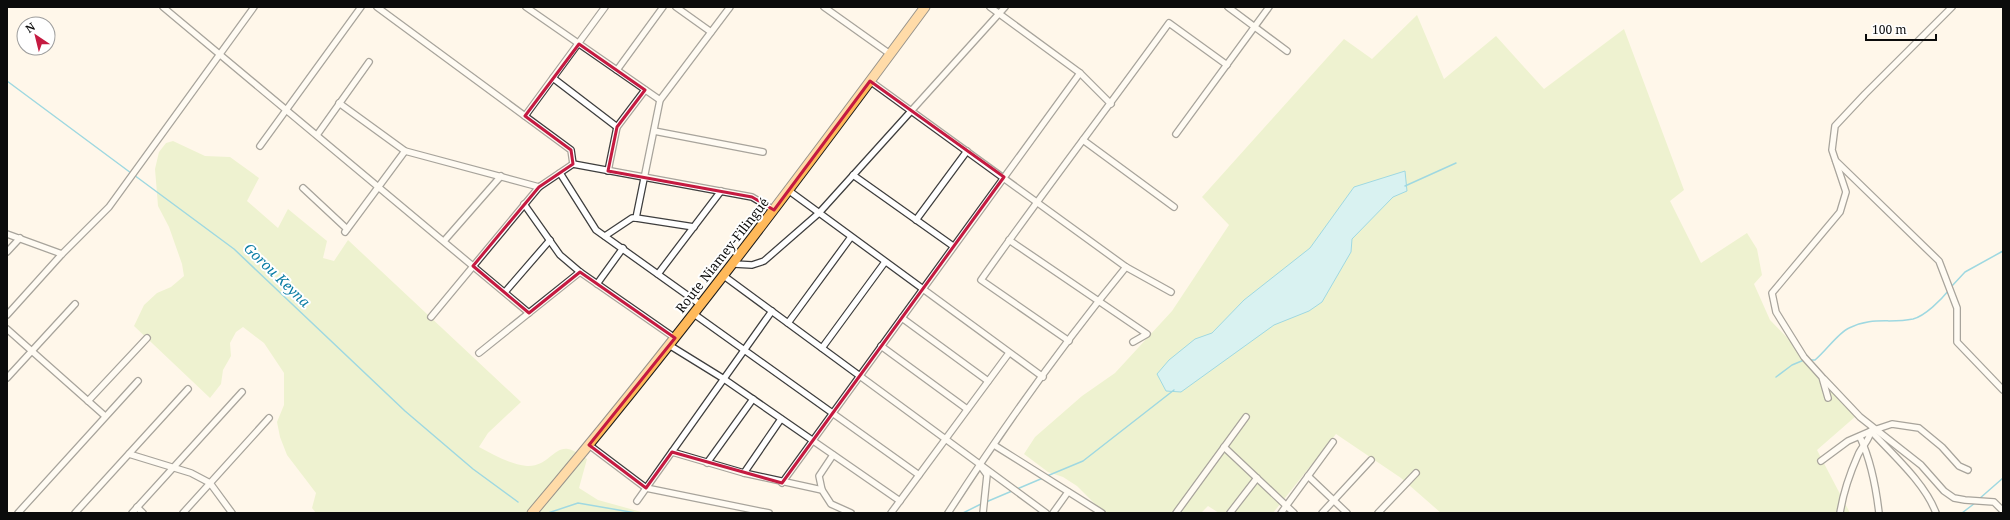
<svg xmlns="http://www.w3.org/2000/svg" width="2010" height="520" viewBox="0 0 2010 520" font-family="'Noto Serif',serif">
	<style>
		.green { fill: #daecb1 }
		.water { fill: #aaebfb; stroke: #2bb2d7 }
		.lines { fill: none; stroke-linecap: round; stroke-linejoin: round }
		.stream { stroke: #2bb2d7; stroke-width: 1.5 }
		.street-casing { stroke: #3e3e3e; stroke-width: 8 }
		.primary-casing { stroke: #1c1c1c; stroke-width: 11 }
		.street { stroke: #fff; stroke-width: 5.5 }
		.primary { stroke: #ffb95a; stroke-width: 9 }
		.marked { fill: none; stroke: #c51a41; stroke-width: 3; stroke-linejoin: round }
		.labels { text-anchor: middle; stroke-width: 4; stroke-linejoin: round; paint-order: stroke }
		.street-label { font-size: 13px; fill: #0b0b0b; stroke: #fff }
		.water-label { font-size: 14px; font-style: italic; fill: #0c7ea5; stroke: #fff }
	</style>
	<rect width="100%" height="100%" fill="#fff7ea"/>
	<!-- green -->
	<g class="green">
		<path d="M 1417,15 L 1444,79 L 1496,36 L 1544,89 L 1624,29 L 1684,190 L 1670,201 L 1701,263 L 1747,233 L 1757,249 L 1762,275 L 1754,284 L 1770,320 L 1829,381 L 1856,416 L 1817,450 L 1850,513 L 1441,513 L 1401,478 L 1336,434 L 1273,513 L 1219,513 L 1208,506 L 1201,513 L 1108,513 L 1096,505 L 1077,486 L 1063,477 L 1048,472 L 1024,454 L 1035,437 L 1082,396 L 1115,373 L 1172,311 L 1229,225 L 1202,197 L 1344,39 L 1372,59 Z"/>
		<path d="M 173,141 L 205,156 L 230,157 L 259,178 L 247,201 L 278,228 L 288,209 L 327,241 L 323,258 L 334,261 L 348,240 L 521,402 L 488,433 L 479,447 C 494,455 509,464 527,466 C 548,467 553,447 568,449 C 574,450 582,456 587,459 L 579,488 L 598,500 L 645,513 L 316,513 L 312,508 L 316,493 L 287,455 L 280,437 L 277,422 L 284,405 L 284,373 L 264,343 L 243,327 L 236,332 L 230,343 L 231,356 L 223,370 L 221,384 L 210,398 L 134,326 L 144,305 L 157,293 L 171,287 L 184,276 L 182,264 L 169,227 L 158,206 L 155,169 L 159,152 L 166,143 Z"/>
	</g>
	<!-- water -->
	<path class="water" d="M 1405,171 L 1407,191 L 1393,197 L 1352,239 L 1351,252 L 1322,302 L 1309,311 L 1274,325 L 1181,392 L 1166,391 L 1157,374 L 1169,360 L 1195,339 L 1212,333 L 1244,300 L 1310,248 L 1354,187 Z"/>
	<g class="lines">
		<!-- stream -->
		<g class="stream">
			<path d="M 7,81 L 131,173"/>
			<path d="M 134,175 L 234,249 L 405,411 L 473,469 L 518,502"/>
			<path d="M 1405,186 L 1456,163"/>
			<path d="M 1951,287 L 1965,272 L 2003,251"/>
			<path d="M 1810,360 L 1815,360 C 1826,351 1838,333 1849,328 C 1873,316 1889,324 1913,319 C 1925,316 1941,300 1949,290"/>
			<path d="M 1776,377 L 1792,365 L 1804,360"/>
			<path d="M 1047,476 L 1083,461 L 1174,390"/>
			<path d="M 1017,489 L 1043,478"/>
			<path d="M 1979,499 L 2003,478"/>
			<path d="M 986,502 L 1012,491"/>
			<path d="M 548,513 L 578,503 L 636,513"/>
			<path d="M 963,513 L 983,503"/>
			<path d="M 1962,513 L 1975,503"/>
		</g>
		<!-- street casing -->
		<g class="street-casing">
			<g id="street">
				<path d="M 163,7 L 529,313"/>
				<path d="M 377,7 L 571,150 L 573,164"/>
				<path d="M 526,7 L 660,100"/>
				<path d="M 676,7 L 711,32"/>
				<path d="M 824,7 L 890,54"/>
				<path d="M 990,7 L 1080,73 L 1111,104"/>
				<path d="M 1228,7 L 1287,51"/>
				<path d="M 617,70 L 663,7"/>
				<path d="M 553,78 L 617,127"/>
				<path d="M 870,81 L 1126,267 L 1171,292"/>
				<path d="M 339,103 L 405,151 L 539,187 L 573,164 L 752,197 L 774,210"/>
				<path d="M 525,116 L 605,7"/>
				<path d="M 654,131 L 763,152"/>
				<path d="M 1176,134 L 1269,7"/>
				<path d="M 317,135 L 369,62"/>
				<path d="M 1083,140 L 1174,207"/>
				<path d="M 260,146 L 361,7"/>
				<path d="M 1836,161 L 1939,261 L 1957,308 L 1957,342 L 2003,390"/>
				<path d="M 608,171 L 617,127 L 645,90"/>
				<path d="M 560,173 L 596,230 L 701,305"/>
				<path d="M 853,175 L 953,246"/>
				<path d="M 303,188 L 347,229"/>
				<path d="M 788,190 L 1043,377"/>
				<path d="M 524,204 L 560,255 L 580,272 L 675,338"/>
				<path d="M 636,218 L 660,100 L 730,7"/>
				<path d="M 916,220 L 967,151"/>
				<path d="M 345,232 L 405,151"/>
				<path d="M 7,234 L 62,254"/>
				<path d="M 605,236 L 632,218 L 636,218 L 694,227"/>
				<path d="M 1009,240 L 1147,334 L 1133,342"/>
				<path d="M 444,241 L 501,176"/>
				<path d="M 7,252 L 20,238"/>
				<path d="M 734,264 L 752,265 L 764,261 L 819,213 L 1005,7"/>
				<path d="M 658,274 L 721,191"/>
				<path d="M 724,276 L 1046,513"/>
				<path d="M 597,284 L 623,248"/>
				<path d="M 505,292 L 550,240"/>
				<path d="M 694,314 L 919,475"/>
				<path d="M 7,315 L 62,254 L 109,207 L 254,7"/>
				<path d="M 431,317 L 539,187"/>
				<path d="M 902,318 L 988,381"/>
				<path d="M 788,323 L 851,237"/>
				<path d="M 7,329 L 105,416"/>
				<path d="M 1069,341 L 981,280 C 1042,193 1107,109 1169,23 L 1227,65"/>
				<path d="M 669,345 L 724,379 L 900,501"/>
				<path d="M 881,346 L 967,409"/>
				<path d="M 822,348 L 885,262"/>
				<path d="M 479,353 L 580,272"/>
				<path d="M 7,378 L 75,304"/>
				<path d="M 1824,379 L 1860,417 L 1921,465 L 1944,491 L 1954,498 L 1965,500 L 1994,502 L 2003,511"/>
				<path d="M 1828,398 L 1822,377 L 1804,357 L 1776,312 L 1772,293 L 1840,212 L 1846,192 L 1832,150 L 1835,126 L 1865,94 L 1952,7"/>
				<path d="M 88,401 L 147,338"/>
				<path d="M 1860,437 C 1871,461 1876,487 1879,513"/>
				<path d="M 589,445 L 646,488 L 769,513"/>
				<path d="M 994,445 L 1102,513"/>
				<path d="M 1224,447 L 1294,513"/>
				<path d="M 672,452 L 744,473 L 822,490 L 831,504 L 851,513"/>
				<path d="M 129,454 L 191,473 L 210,483 L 232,513"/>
				<path d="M 1821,461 L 1848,441 L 1871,431"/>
				<path d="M 707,463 L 753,399"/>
				<path d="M 982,468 L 987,475 L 983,513"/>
				<path d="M 744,473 L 781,419"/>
				<path d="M 1308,476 L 1347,513"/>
				<path d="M 782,483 L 1080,73"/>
				<path d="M 822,490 L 819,476 L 833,455"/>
				<path d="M 637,501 L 772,311"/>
				<path d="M 137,507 L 143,513"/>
				<path d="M 18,513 L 138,381"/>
				<path d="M 75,513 L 188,389"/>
				<path d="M 132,513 L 242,392"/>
				<path d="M 183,513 L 269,418"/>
				<path d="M 891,513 L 1009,353"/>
				<path d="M 948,513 C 1003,428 1062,345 1126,267"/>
				<path d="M 1053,513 L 1068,492"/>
				<path d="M 1176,513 L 1246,417"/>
				<path d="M 1230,513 L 1257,478"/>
				<path d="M 1281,513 L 1333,442"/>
				<path d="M 1322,513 L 1371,460"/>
				<path d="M 1378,513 L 1416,473"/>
				<path d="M 1840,513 C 1843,494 1850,473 1858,455 C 1862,446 1869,441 1871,431"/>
				<path d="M 1936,513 C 1925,483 1892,454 1871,431 L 1892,424 L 1919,428 L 1942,447 L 1959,466 L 1968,470"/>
			</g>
		</g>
		<!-- primary casing -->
		<g class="primary-casing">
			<path id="primary" d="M 532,513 C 670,350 798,179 925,7"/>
		</g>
		<!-- street -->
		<use href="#street" class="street"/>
		<!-- primary -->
		<use href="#primary" class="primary"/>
	</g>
	<!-- marked area -->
	<path d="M0 0H2010V520H0ZM 579,44 L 645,90 L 617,127 L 608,171 L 752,197 L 774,210 L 870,81 L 1004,177 L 782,483 L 672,452 L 646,488 L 589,445 L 675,338 L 580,272 L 529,313 L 473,266 L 539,187 L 573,164 L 571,150 L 525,116 Z" fill="#fff7ea" fill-opacity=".55" fill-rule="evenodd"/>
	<path class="marked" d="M 579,44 L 645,90 L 617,127 L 608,171 L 752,197 L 774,210 L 870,81 L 1004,177 L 782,483 L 672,452 L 646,488 L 589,445 L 675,338 L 580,272 L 529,313 L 473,266 L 539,187 L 573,164 L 571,150 L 525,116 Z"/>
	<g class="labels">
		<!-- street labels -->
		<g class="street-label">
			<text transform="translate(722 255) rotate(-52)" y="5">Route Niamey-Filingué</text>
		</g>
		<!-- water labels -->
		<g class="water-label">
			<text transform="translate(277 275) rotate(44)" y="5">Gorou Keyna</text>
		</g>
	</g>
	<!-- border -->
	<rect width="2010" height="520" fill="none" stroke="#0b0b0b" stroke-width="16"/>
	<!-- north arrow -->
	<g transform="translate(36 36) rotate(325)"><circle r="19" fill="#ffffff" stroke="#9d9d9d"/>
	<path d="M0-3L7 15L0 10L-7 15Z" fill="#c51a41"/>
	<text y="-6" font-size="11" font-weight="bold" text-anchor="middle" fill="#0b0b0b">N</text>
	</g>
	<!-- scale -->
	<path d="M1866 34v6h70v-6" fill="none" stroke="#0b0b0b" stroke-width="2"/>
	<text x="1872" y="34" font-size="12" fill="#0b0b0b" stroke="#ffffff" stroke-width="3" paint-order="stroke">100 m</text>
</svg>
